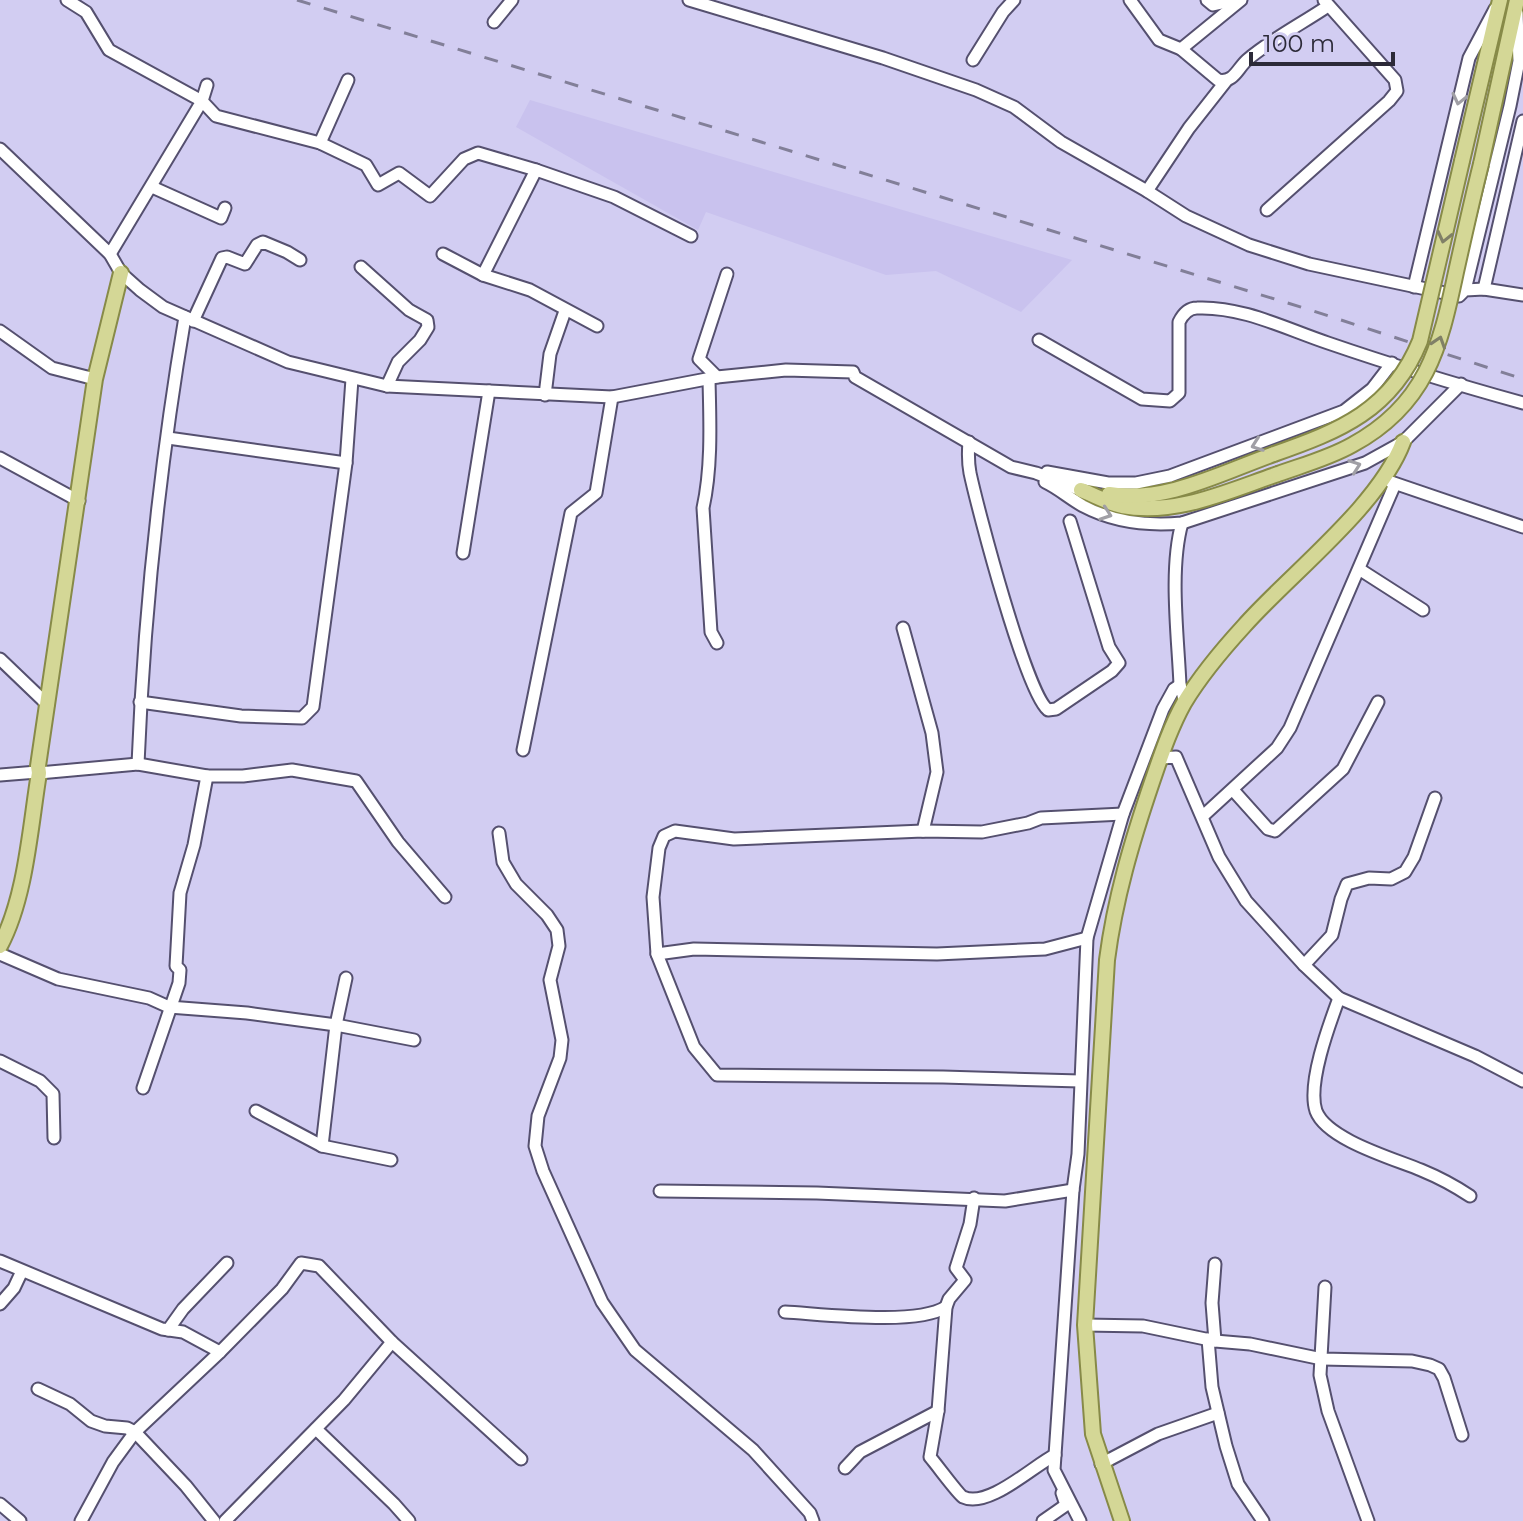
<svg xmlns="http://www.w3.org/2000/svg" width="1523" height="1521" viewBox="0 0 1523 1521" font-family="Montserrat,sans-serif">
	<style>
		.built { fill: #c9c2ee }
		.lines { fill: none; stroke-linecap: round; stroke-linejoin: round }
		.minor-casing { stroke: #55506f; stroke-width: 15 }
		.major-casing { stroke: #878a48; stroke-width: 18 }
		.minor { stroke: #fff; stroke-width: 11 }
		.major { stroke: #d4d796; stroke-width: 14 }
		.rail { stroke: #827f98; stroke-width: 3; stroke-dasharray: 14 14; stroke-linecap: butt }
		.major-bridge-casing { stroke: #878a48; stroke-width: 18; stroke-linecap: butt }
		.major-bridge { stroke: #d4d796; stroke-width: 14 }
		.oneway { stroke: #a09fa5 }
		.oneway2 { stroke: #808067 }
	</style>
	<rect width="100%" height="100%" fill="#d2cdf2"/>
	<!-- built -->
	<path class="built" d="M 530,100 L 1072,260 L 1021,312 L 936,271 L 886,275 L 706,212 L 698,230 L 516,127 Z"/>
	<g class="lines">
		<!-- minor casing -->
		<g class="minor-casing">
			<g id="minor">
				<path d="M 67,0 L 86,12 L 109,50 L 202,101 L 110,254"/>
				<path d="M 689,0 L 883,58 L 976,90 L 1014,107 L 1061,142 L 1147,191 L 1186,216 L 1249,245 L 1309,264 L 1459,296 L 1465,290 L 1484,289 L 1523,295"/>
				<path d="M 1130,0 L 1159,40 L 1181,49 L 1218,80 C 1234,83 1237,69 1247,60 C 1270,40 1303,23 1328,6"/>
				<path d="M 1207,0 L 1213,5 L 1236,0"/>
				<path d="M 494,22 L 512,0"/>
				<path d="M 1181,49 L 1241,0"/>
				<path d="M 973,60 L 1003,12 L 1014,0"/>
				<path d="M 207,85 L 202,101 L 216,116 L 320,143 L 366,165 L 378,185 L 399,173 L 430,196 L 464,159 L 478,153 L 536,170 L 614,197 L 691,236"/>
				<path d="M 320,143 L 348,80"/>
				<path d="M 0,149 L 110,254 L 121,273 L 140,290 L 163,307 L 288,362 L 387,386 L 612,397 L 717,377 L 786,370 L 853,372 L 855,377 L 1011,467 L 1036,473 L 1081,490"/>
				<path d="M 152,187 L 221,218 L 225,208"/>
				<path d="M 1147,191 L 1189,128 L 1226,81"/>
				<path d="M 1267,210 L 1389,101 L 1397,91 L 1395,80 L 1324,0"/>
				<path d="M 443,254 L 483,275 L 530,290 L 597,326"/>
				<path d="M 361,267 L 409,310 L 427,320 L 428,327 L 420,340 L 398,362 L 387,386"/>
				<path d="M 483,275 L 536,170"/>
				<path d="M 1414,287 L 1469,58 L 1495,9"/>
				<path d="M 1484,289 L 1523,121"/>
				<path d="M 1465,290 L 1510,106 L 1519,61 L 1517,13"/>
				<path d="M 193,321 L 222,258 L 227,257 L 245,264 L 257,245 L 263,242 L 287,252 L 300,260"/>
				<path d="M 0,331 L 52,368 L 95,379"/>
				<path d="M 1039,340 L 1142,399 L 1170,401 L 1179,393 L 1179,322 C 1183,314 1188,308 1197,308 C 1242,306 1286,329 1328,343 C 1392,365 1458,385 1523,403"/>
				<path d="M 717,377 L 699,359 L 727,274"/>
				<path d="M 709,380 C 710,422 712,467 703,508 L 711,632 L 717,643"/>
				<path d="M 545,395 L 550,354 L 565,311"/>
				<path d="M 168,438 L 346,463"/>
				<path d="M 969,442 C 968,453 968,462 970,473 C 978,510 1026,693 1048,710 L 1056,709 L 1112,671 L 1119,663 L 1109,647 L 1070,521"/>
				<path d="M 0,458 L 79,501"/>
				<path d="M 1047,472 L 1108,483 L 1136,483 L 1170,476 L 1344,411 L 1372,389 L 1392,363"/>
				<path d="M 1045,482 C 1058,488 1069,498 1083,506 C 1113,522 1149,526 1182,523 L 1365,463 L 1403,442 L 1461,384"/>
				<path d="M 1391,482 L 1523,527"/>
				<path d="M 463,553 L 489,391"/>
				<path d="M 1359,569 L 1423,610"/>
				<path d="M 903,628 L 932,733 L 937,772 L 923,831"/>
				<path d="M 0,659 L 48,705"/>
				<path d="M 1180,685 C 1178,637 1169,569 1182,523"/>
				<path d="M 140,702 L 241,716 L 302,718 L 313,707 L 346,463 L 352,379"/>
				<path d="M 523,750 L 571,513 L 596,493 L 612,397"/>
				<path d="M 1161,758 L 1176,757 L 1219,857 L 1246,901 L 1304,965 L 1339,998 L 1475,1056 L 1523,1081"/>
				<path d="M 138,764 C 144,614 160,464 185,317"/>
				<path d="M 39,773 L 138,764 L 207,776 L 243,776 L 292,770 L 356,781 L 398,842 L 445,897"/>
				<path d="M 0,775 L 37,772"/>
				<path d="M 1233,790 L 1268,829 L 1275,831 L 1343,769 L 1378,702"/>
				<path d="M 1203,816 L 1277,748 L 1290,728 L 1395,484"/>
				<path d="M 499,833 L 503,862 L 516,884 L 547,915 L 557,930 L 559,946 L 550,980 L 562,1040 L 560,1058 L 538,1116 L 535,1146 L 543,1171 L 602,1302 L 635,1350 L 753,1450 L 810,1513 L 813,1521"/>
				<path d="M 0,954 L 58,979 L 149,998 L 169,1007 L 247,1013 L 336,1025 L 414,1040"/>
				<path d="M 657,954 L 694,949 L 937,954 L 1045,949 L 1087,938"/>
				<path d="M 1304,965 L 1332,935 L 1341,899 L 1347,884 L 1369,878 L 1391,879 L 1405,872 L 1414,857 L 1435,798"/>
				<path d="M 1339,998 C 1329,1025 1307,1084 1316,1111 C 1327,1140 1395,1159 1421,1170 C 1438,1177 1455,1186 1470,1196"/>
				<path d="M 0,1061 L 40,1081 L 53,1094 L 54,1138"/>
				<path d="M 1080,1081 L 943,1077 L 717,1075 L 694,1047 L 657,954 L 653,897 L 659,848 L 664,836 L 675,831 L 734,839 L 923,831 L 982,832 L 1028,823 L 1041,818 L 1123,814"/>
				<path d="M 143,1088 L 179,983 L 180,970 L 176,966 L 180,893 L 194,845 L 207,776"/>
				<path d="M 256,1111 L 322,1146 L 391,1160"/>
				<path d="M 322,1146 L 336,1025 L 346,978"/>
				<path d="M 660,1191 L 817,1193 L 1005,1201 L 1073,1190"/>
				<path d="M 974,1198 L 970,1224 L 956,1268 L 965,1280 L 949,1299 L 946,1307 L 938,1411 L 930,1457 C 937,1465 958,1494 963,1497 C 988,1509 1033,1466 1055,1455"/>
				<path d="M 0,1261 L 162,1329 L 183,1332 L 220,1352"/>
				<path d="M 1325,1287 L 1320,1375 L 1328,1411 L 1368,1521"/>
				<path d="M 0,1304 L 14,1288 L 22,1271"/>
				<path d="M 785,1312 C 822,1314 916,1326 946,1307"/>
				<path d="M 1085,1325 L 1143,1326 L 1215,1341 L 1250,1344 L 1322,1359 L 1412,1361 L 1430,1365 L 1439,1369 L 1444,1378 L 1462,1435"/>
				<path d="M 168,1330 L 183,1309 L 227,1263"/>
				<path d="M 1208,1339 L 1212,1387 L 1226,1446 L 1238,1484 L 1263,1521"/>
				<path d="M 1215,1341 L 1212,1303 L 1215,1264"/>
				<path d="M 38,1389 L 70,1404 L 91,1421 L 105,1426 L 127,1428 L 135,1432 L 186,1486 L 214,1521"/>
				<path d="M 316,1429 L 394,1504 L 409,1521"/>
				<path d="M 1101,1464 L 1158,1434 L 1218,1413"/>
				<path d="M 845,1468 L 860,1452 L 938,1411"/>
				<path d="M 0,1504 L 20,1521"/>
				<path d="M 81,1521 L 113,1462 L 135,1432 L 220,1352 L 282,1289 L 301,1263 L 319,1266 L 392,1342 L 521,1459"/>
				<path d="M 225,1521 L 344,1400 L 392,1342"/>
				<path d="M 1043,1521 L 1066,1505 L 1062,1493"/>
				<path d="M 1080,1521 L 1054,1470 L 1073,1190 L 1078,1154 L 1087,938 L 1123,814 L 1163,709 L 1174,689 L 1180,685 L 1185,702"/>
			</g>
		</g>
		<!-- major casing -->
		<g class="major-casing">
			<g id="major">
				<path d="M 1462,161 L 1500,0"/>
				<path d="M 1481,164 L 1517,0"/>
				<path d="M 1081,490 C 1094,495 1108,503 1122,506 C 1176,516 1228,491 1278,474"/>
				<path d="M 1109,494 C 1164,504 1223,472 1274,454"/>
				<path d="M 0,946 C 26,897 30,828 39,773 L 38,766 L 95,379 L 121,273"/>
				<path d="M 1122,1521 L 1093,1434 L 1085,1325 L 1107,960 C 1115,898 1132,841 1152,782 C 1161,756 1170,728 1184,703 C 1201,675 1222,650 1244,626 C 1290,574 1379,506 1403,442"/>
			</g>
		</g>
		<!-- minor -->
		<use href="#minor" class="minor"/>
		<!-- major -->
		<use href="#major" class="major"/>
		<!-- rail -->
		<path class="rail" d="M 297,0 L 1304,308 L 1523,379"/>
		<!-- major-bridge casing -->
		<g class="major-bridge-casing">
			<g id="major-bridge">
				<path d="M 1274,454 C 1340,431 1392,410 1420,341 L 1462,161"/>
				<path d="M 1278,474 C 1303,465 1329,458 1352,445 C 1426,405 1440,348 1456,272 C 1464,236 1472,200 1481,164"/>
			</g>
		</g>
		<!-- major-bridge -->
		<use href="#major-bridge" class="major-bridge"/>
	</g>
	<!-- one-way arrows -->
	<defs><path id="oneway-chevron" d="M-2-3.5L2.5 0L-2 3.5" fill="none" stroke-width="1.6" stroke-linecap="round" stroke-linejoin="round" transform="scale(2)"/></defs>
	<g class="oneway">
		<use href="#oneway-chevron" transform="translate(1459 99) rotate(103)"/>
		<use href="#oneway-chevron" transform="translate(1257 445) rotate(160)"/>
		<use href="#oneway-chevron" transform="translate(1355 466) rotate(-20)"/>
		<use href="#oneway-chevron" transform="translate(1106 514) rotate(19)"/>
	</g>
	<g class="oneway2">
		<use href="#oneway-chevron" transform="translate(1444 237) rotate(103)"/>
		<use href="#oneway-chevron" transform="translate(1439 342) rotate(-72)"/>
	</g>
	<!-- scale -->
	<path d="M1251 52v12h142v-12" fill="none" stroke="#2c2a38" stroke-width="4"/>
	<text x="1263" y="52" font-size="24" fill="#2c2a38" stroke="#d2cdf2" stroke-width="6" paint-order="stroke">100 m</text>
</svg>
